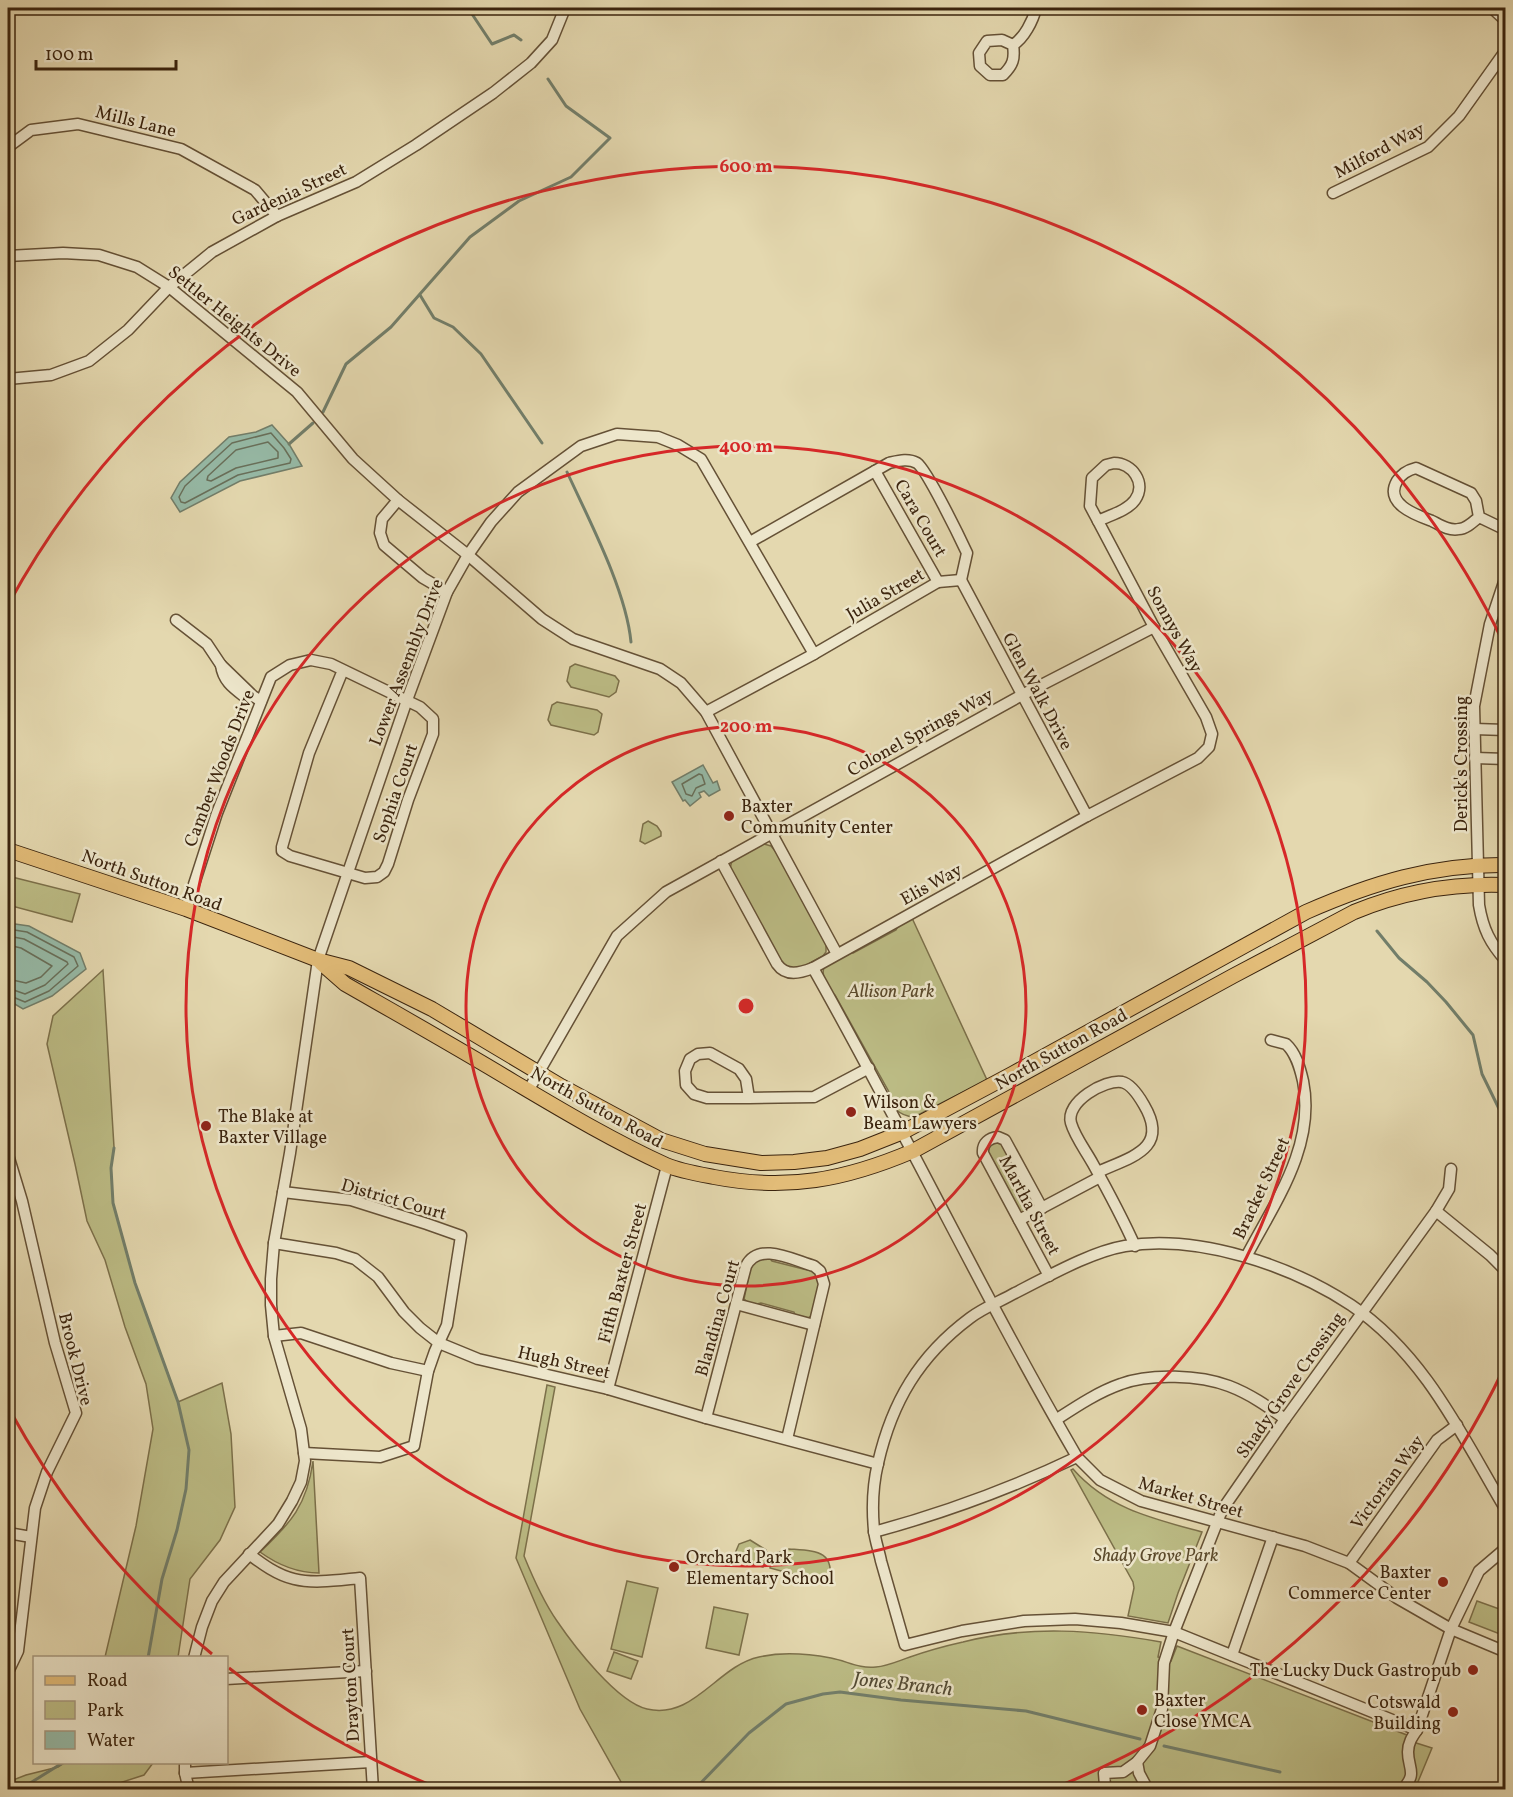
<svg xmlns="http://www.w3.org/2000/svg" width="1513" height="1797" viewBox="0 0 1513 1797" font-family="Vollkorn,serif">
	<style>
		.green { fill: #bcbc85; stroke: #7c704a; stroke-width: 1.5 }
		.water { fill: #96baa7; stroke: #727e6a; stroke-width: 1.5 }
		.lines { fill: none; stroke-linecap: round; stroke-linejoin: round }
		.shore { stroke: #686f5a; stroke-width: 1.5 }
		.stream { stroke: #727e6a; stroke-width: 3 }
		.minor-casing { stroke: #655136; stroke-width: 13 }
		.major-casing { stroke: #3b240e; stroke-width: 16 }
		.minor { stroke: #ede6cb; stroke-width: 10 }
		.major { stroke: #e2bc78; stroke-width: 14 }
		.ring { fill: none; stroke: #d62828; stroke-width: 3 }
		.poi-dot { fill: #8f2418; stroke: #ede6cb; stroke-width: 2 }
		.labels { text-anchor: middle; stroke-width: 5; stroke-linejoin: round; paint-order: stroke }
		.street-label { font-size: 18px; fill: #3b240e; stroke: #ede6cb }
		.poi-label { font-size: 18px; fill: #3b240e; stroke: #ede6cb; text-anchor: start }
		.park-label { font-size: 18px; font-style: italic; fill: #5b4a2c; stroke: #ede6cb }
		.water-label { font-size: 20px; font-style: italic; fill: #524a34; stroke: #ede6cb }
		.centre { fill: #d62828; stroke: #ede6cb; stroke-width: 3 }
		.ring-label { font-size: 18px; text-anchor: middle; font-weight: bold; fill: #d62828; stroke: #ede6cb; stroke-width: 5; stroke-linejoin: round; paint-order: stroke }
	</style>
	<rect width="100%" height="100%" fill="#e4d8af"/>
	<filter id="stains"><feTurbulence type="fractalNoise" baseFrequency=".00333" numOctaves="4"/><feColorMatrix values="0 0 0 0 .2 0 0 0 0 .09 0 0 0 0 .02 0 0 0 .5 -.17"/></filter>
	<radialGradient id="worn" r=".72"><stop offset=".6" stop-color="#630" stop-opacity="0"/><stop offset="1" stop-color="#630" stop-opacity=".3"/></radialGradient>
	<!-- green -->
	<g class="green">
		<path d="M 575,664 L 615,676 L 619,681 L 616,692 L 609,697 L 571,687 L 567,681 L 570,667 Z"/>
		<path d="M 557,702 L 597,710 L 602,714 L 598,732 L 594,735 L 551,725 L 548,720 L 552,705 Z"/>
		<path d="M 648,821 L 657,826 L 661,832 L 661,836 L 645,844 L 640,841 L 643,824 Z"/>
		<path d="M 764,844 L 771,846 L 776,852 L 826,944 L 826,952 L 823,956 L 799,969 L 793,969 L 783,965 L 730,869 L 732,860 Z"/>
		<path d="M 8,876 L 80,894 L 72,922 L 8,905 Z"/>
		<path d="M 912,918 L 987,1080 L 914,1117 C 900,1116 889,1107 889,1092 L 835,995 C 827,989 821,977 824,967 L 851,951 L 853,953 L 896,930 L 898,926 Z"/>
		<path d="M 103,970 L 114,1147 L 111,1168 L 113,1203 L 135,1283 L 178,1402 L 222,1383 L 231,1434 L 235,1507 L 220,1540 L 190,1579 L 178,1657 L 105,1657 L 136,1526 L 153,1429 L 146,1384 L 125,1327 L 105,1260 L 87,1221 L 75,1164 L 47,1044 L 53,1016 Z"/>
		<path d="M 999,1140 L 1037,1206 L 1020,1214 L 987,1155 L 987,1145 Z"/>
		<path d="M 769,1257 L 772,1261 L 815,1272 L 820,1281 L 811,1316 L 808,1318 L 795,1315 L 794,1312 L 761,1303 C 755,1305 748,1304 744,1299 L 751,1266 L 758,1259 Z"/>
		<path d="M 547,1385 L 555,1387 L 524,1556 C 533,1578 543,1601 557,1621 C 574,1646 617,1702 647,1709 C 694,1720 717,1666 759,1657 C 781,1652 809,1654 831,1658 C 847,1661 859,1669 876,1667 C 888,1666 898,1661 910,1657 C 927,1651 945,1646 963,1642 C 1029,1625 1095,1630 1161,1642 L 1158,1657 L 1171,1661 L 1177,1646 L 1412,1737 L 1410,1741 L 1432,1748 L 1415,1789 L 625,1789 L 580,1709 L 516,1558 Z"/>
		<path d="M 313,1461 L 319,1573 C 297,1573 278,1565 260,1552 C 291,1523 307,1505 313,1461 Z"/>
		<path d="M 1073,1469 C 1108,1509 1154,1519 1202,1532 L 1178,1593 L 1168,1623 L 1128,1616 L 1134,1588 L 1133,1582 L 1071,1470 Z"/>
		<path d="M 750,1540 L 766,1550 L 767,1553 L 763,1567 L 733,1558 L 739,1544 Z"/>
		<path d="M 789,1549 C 816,1551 836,1550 829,1584 L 770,1568 L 772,1554 Z"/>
		<path d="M 627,1581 L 658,1588 L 642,1657 L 611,1649 Z"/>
		<path d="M 1477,1601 L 1505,1611 L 1505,1636 L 1469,1622 Z"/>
		<path d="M 714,1607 L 748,1614 L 739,1655 L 706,1648 Z"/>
		<path d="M 614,1652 L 638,1661 L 631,1679 L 607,1671 Z"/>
		<path d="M 64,1763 L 64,1762 L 153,1763 L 144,1775 L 101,1789 L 8,1789 L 8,1782 L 26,1775 L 58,1767 Z"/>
	</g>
	<!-- water -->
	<g class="water">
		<path d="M 272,425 L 289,444 L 302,466 L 240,481 L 180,512 L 171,498 L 180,482 L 229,437 L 256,432 Z"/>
		<path d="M 703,765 L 713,783 L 717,781 L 720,790 L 709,796 L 704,791 L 699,793 L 701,797 L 690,806 L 685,800 L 683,801 L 672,782 Z"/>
		<path d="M 8,923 L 29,926 L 80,953 L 86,969 L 52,996 L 23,1009 L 8,1000 Z"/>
	</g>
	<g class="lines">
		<!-- shore -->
		<g class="shore">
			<path d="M 271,433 L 284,448 L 291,459 L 290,463 L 238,475 L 185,503 L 181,502 L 179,497 L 185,486 L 232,443 Z"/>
			<path d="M 268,442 L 278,452 L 278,458 L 236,468 L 211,481 L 207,480 L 208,476 L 236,450 Z"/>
			<path d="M 699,774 L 702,775 L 705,784 L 696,788 L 692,796 L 686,794 L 682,784 Z"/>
			<path d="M 8,929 L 27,932 L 74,957 L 78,966 L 49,991 L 25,1002 L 8,995"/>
			<path d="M 8,936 L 24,939 L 67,962 L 68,964 L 45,985 L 25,994 L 8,988"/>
			<path d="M 8,945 L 21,948 L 52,966 L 41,977 L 26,983 L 8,979"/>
		</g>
		<!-- stream -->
		<g class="stream">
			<path d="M 468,8 L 492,44 L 514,35 L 521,40"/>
			<path d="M 420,295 L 434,318 L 453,327 L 481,354 L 542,443"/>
			<path d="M 323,412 L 346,364 L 391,327 L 470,237 L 519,201 L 571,177 L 610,138 L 566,106 L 548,79"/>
			<path d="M 289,444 L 313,423"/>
			<path d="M 567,472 C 589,520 626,590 631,642"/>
			<path d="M 1377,931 L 1399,958 L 1427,982 L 1446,1002 L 1473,1035 L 1482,1074 L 1506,1123"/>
			<path d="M 114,1148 L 111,1168 L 113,1203 L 135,1283 L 178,1402 L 189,1450 L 186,1489 L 177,1530 L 162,1579 L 148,1658"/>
			<path d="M 1164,1746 L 1280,1772"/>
			<path d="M 19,1790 L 64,1762"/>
			<path d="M 694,1790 L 749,1733 L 786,1704 L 823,1694 L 840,1692 L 901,1700 L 1026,1711 L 1140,1739"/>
		</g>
		<!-- minor casing -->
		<g class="minor-casing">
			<g id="minor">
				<path d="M 1492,8 L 1506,21"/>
				<path d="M 1002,40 L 1013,45 C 1015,59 1013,65 1003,75 L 990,75 L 980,66 L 979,53 L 987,41 Z"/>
				<path d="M 1013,45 C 1024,38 1033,21 1036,8"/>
				<path d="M 8,147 L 31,130 L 78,124 L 181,149 L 255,190 L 277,216"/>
				<path d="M 1333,193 L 1428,147 L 1459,116 L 1506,50"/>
				<path d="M 8,256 L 63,253 L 99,255 L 137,267 L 169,287 L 297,392 L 353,459 L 398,500 L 468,555 L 542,619 L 573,639 L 660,669 L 681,683 L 706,712 L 837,954"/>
				<path d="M 8,379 L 51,375 L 89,361 L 128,330 L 169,287 L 212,252 L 277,216 L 356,182 L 416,145 L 493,93 L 531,63 L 552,40 L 565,8"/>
				<path d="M 1114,463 C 1132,463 1147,483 1135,500 C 1127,511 1110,515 1098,521 L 1090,506 L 1092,478 L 1106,465 Z"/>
				<path d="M 875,471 L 938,582"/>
				<path d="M 398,500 L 382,519 L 380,533 L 384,545 L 423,578 L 447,592"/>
				<path d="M 1479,517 C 1473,522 1466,529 1459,529 C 1449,531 1440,525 1432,521 C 1416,515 1384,504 1397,481 C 1402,473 1408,470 1416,468 L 1471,493 L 1476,501 L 1479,517 L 1506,530"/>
				<path d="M 750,542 L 889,463 C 898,461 908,458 917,463 C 927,470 960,538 967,553 L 961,580"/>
				<path d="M 1506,576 L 1490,624 L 1474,706 L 1479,905 C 1483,929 1490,943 1506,961"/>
				<path d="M 961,580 L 1087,816"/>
				<path d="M 176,620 L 207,644 L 221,665"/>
				<path d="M 253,696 L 245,697 C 233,688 223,681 221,665 L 253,696 L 261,701"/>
				<path d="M 706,712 L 814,654 L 938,582 L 961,580"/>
				<path d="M 1474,729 L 1506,730"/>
				<path d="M 1475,758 L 1506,759"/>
				<path d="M 721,861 L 777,964 C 786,977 800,973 813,968 L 1087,816 L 1198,758 L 1209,747 L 1212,734 L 1206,717 L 1154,627 L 1098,521"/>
				<path d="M 186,909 L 217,813 L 271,677 L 290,665 L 311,660 L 331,664 L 420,707 L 433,719 L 433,734 L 408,800 L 388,864 L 384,872 L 377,877 L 365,878 L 290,856 L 282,851 L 282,847 L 309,753 L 343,670"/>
				<path d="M 813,968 C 904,1129 984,1297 1077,1457 L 1100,1480 L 1141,1501 L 1305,1546 L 1349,1563 L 1397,1598 L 1451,1629 L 1506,1652"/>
				<path d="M 528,1091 L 617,936 L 666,892 L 1022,695 L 1154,627"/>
				<path d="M 749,1098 L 746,1079 L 739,1069 L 710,1053 L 698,1054 L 690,1059 L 685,1071 L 686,1085 L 694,1094 L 707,1098 L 749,1098 L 814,1097 L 869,1068"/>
				<path d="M 8,1155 L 22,1201 L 55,1343 L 76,1413 L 47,1472 L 35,1508 L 18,1651 L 8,1672"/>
				<path d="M 1098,1172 C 1131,1157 1170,1149 1144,1105 C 1140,1098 1131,1084 1122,1082 C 1105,1079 1065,1102 1071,1123 C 1075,1137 1086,1151 1093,1164 C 1108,1191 1122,1217 1135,1246"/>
				<path d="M 283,1192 L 351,1200 L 427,1224 L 461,1236 L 447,1325 L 435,1351 L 428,1371 L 414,1446 L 380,1457 L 304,1453"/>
				<path d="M 1042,1208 L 1005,1140 L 998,1137 C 989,1138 982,1143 983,1153 L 1049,1276"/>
				<path d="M 1436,1211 L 1490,1255 L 1506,1271"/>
				<path d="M 1019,1220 L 1100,1177"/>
				<path d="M 274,1243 L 336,1253 L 355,1259 L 378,1277 L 404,1312 L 420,1328 L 439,1343 L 478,1359 L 608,1389 L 706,1418 L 878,1464"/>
				<path d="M 1246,1257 C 1275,1202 1316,1146 1303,1081 C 1300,1068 1296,1053 1286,1044 L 1271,1040"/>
				<path d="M 736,1304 L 814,1325"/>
				<path d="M 274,1336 L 301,1333 L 391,1363 L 428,1371"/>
				<path d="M 608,1389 L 667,1166"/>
				<path d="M 706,1418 L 746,1266 C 759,1241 793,1260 814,1266 L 820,1271 L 824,1284 L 787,1439"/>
				<path d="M 1057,1419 C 1077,1406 1098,1392 1121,1384 C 1150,1373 1200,1375 1229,1386 C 1250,1394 1267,1406 1285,1419"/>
				<path d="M 874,1532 C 944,1513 1012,1488 1077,1457"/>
				<path d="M 8,1533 L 31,1537"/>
				<path d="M 249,1554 C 262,1564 277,1575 294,1579 C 314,1584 339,1580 360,1578 L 373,1790"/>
				<path d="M 1349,1563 L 1437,1440 L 1457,1425"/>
				<path d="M 1232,1655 L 1273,1537"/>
				<path d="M 194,1658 L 202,1627 L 212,1601 L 224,1582 L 278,1524 L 292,1501 L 301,1482 L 305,1461 L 301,1429 L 274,1336 L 271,1305 L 271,1279 L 274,1243 L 290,1153 L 318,960 L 407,700 L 447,592 L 468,555 L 491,522 L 518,492 L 581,446 L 617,434 L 658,437 L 678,445 L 701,459 L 814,654"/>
				<path d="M 226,1679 L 366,1671"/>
				<path d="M 1417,1730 L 1174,1632 L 1121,1623 L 1075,1619 L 1024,1621 L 962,1631 L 905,1645 C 897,1617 889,1589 881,1561 C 879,1551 875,1540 874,1530 C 872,1509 873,1484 878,1463 C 892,1402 919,1356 970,1318 C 983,1308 1001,1301 1015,1293 C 1047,1277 1090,1252 1125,1246 C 1198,1234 1290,1265 1351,1305 C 1425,1355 1462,1436 1506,1510"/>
				<path d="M 185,1762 L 185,1773 L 189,1790"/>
				<path d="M 1137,1762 L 1139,1773 L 1148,1790"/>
				<path d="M 185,1773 L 371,1762"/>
				<path d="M 1109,1790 L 1105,1786 L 1104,1773 L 1123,1772 L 1137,1762 L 1150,1746 L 1162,1709 L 1164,1663 L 1174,1632 L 1222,1510 L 1285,1419 L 1436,1211 L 1449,1189 L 1451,1169"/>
				<path d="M 1181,1790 L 1220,1790"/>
				<path d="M 1402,1790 C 1418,1773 1408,1769 1408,1752 C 1408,1743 1412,1737 1417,1730 L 1451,1629 L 1479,1571 L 1506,1548"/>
			</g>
		</g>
		<!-- major casing -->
		<g class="major-casing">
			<g id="major">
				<path d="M 8,850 L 186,909 L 318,960 L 349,968 L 432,1009 L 561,1086 L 661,1140 L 705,1154 L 761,1163 L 794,1162 L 827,1158 L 860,1149 L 903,1132 L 1012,1074 L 1306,912 C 1372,883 1433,864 1506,865"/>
				<path d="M 321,963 L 345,984 C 401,1016 458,1048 514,1082 C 563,1111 613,1141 666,1165 C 680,1171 698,1174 714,1177 C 787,1191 845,1180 913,1151 L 1233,976 L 1354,912 C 1402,892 1454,883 1506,885"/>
			</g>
		</g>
		<!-- minor -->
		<use href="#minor" class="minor"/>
		<!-- major -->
		<use href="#major" class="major"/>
	</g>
	<!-- distance rings -->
	<g class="ring">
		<circle cx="746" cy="1006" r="280"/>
		<circle cx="746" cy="1006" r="560"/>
		<path d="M1504 1368A840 840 0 0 1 1054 1788M438 1788A840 840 0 0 1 229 1668M212 1654A840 840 0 0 1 8 1407M8 605A840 840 0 0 1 1504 644"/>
	</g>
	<!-- markers -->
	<g class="poi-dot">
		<circle cx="729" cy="816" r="6"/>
		<circle cx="851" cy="1112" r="6"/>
		<circle cx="206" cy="1126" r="6"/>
		<circle cx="674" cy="1567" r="6"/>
		<circle cx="1443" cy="1582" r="6"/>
		<circle cx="1473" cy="1670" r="6"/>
		<circle cx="1142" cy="1710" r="6"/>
		<circle cx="1453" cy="1712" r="6"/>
	</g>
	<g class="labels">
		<!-- street labels -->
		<g class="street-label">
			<text transform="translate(136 121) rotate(14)" y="6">Mills Lane</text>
			<text transform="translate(1379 150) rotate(-28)" y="6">Milford Way</text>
			<text transform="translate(289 194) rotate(-25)" y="6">Gardenia Street</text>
			<text transform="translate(235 321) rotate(39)" y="6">Settler Heights Drive</text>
			<text transform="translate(921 518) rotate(60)" y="6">Cara Court</text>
			<text transform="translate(885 594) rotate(-30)" y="6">Julia Street</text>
			<text transform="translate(1175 629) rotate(61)" y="6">Sonnys Way</text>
			<text transform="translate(406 662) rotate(-69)" y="6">Lower Assembly Drive</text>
			<text transform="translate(1038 691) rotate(62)" y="6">Glen Walk Drive</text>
			<text transform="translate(920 732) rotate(-29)" y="6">Colonel Springs Way</text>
			<text transform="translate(1461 764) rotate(-90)" y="6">Derick's Crossing</text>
			<text transform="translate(219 768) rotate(-69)" y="6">Camber Woods Drive</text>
			<text transform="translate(395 793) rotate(-71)" y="6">Sophia Court</text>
			<text transform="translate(152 880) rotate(20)" y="6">North Sutton Road</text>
			<text transform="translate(931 884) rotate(-29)" y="6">Elis Way</text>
			<text transform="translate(1061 1049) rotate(-29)" y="6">North Sutton Road</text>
			<text transform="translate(597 1107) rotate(29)" y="6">North Sutton Road</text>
			<text transform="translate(1261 1188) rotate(-65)" y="6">Bracket Street</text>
			<text transform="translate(394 1199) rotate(16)" y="6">District Court</text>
			<text transform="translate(1030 1205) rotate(62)" y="6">Martha Street</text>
			<text transform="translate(622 1273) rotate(-75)" y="6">Fifth Baxter Street</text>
			<text transform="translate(717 1318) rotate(-74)" y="6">Blandina Court</text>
			<text transform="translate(76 1359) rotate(76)" y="6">Brook Drive</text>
			<text transform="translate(564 1362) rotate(13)" y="6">Hugh Street</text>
			<text transform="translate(1290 1385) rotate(-55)" y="6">Shady Grove Crossing</text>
			<text transform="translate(1387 1482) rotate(-54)" y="6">Victorian Way</text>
			<text transform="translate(1191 1497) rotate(16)" y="6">Market Street</text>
			<text transform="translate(350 1685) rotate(-93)" y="6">Drayton Court</text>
		</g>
		<!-- poi labels -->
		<g class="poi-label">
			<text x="741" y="812">Baxter<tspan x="741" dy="21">Community Center</tspan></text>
			<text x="863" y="1108">Wilson &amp;<tspan x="863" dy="21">Beam Lawyers</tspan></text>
			<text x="218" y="1122">The Blake at<tspan x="218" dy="21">Baxter Village</tspan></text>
			<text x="686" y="1563">Orchard Park<tspan x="686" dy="21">Elementary School</tspan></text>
			<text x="1431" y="1578" text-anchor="end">Baxter<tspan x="1431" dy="21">Commerce Center</tspan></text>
			<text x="1461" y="1676" text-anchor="end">The Lucky Duck Gastropub</text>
			<text x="1154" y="1706">Baxter<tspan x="1154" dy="21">Close YMCA</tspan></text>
			<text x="1441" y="1708" text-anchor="end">Cotswald<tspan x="1441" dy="21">Building</tspan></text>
		</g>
		<!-- park labels -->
		<g class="park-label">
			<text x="891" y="997">Allison Park</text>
			<text x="1156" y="1561">Shady Grove Park</text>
		</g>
		<!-- water labels -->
		<g class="water-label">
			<text transform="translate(903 1683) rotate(6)" y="7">Jones Branch</text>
		</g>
	</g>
	<circle cx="746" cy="1006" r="9" class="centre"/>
	<g class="ring-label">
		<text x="746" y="172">600 m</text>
		<text x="746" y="452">400 m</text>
		<text x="746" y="732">200 m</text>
	</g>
	<!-- margin -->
	<rect width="1513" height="1797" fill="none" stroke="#e4d8af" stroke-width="30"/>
	<rect x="9" y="9" width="1495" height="1779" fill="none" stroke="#3b240e" stroke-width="3"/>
	<rect x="15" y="15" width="1483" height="1767" fill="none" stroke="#3b240e" stroke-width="1.5"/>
	<!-- legend -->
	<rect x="33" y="1656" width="195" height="108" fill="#ede6cb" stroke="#a6987f" stroke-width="1.5"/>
	<rect x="45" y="1676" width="30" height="9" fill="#e2bc78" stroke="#a6987f" stroke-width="1.5"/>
	<text x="87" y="1686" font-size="18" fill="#3b240e">Road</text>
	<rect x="45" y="1701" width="30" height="18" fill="#bcbc85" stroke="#a6987f" stroke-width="1.5"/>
	<text x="87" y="1716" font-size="18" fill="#3b240e">Park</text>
	<rect x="45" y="1731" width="30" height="18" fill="#96baa7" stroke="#a6987f" stroke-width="1.5"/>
	<text x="87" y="1746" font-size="18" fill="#3b240e">Water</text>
	<!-- scale -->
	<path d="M36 60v9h140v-9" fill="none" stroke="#3b240e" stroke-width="3"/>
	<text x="45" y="60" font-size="18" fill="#3b240e" stroke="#ede6cb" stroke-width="4.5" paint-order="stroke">100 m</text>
	<rect width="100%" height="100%" filter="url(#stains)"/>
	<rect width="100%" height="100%" fill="url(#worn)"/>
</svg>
